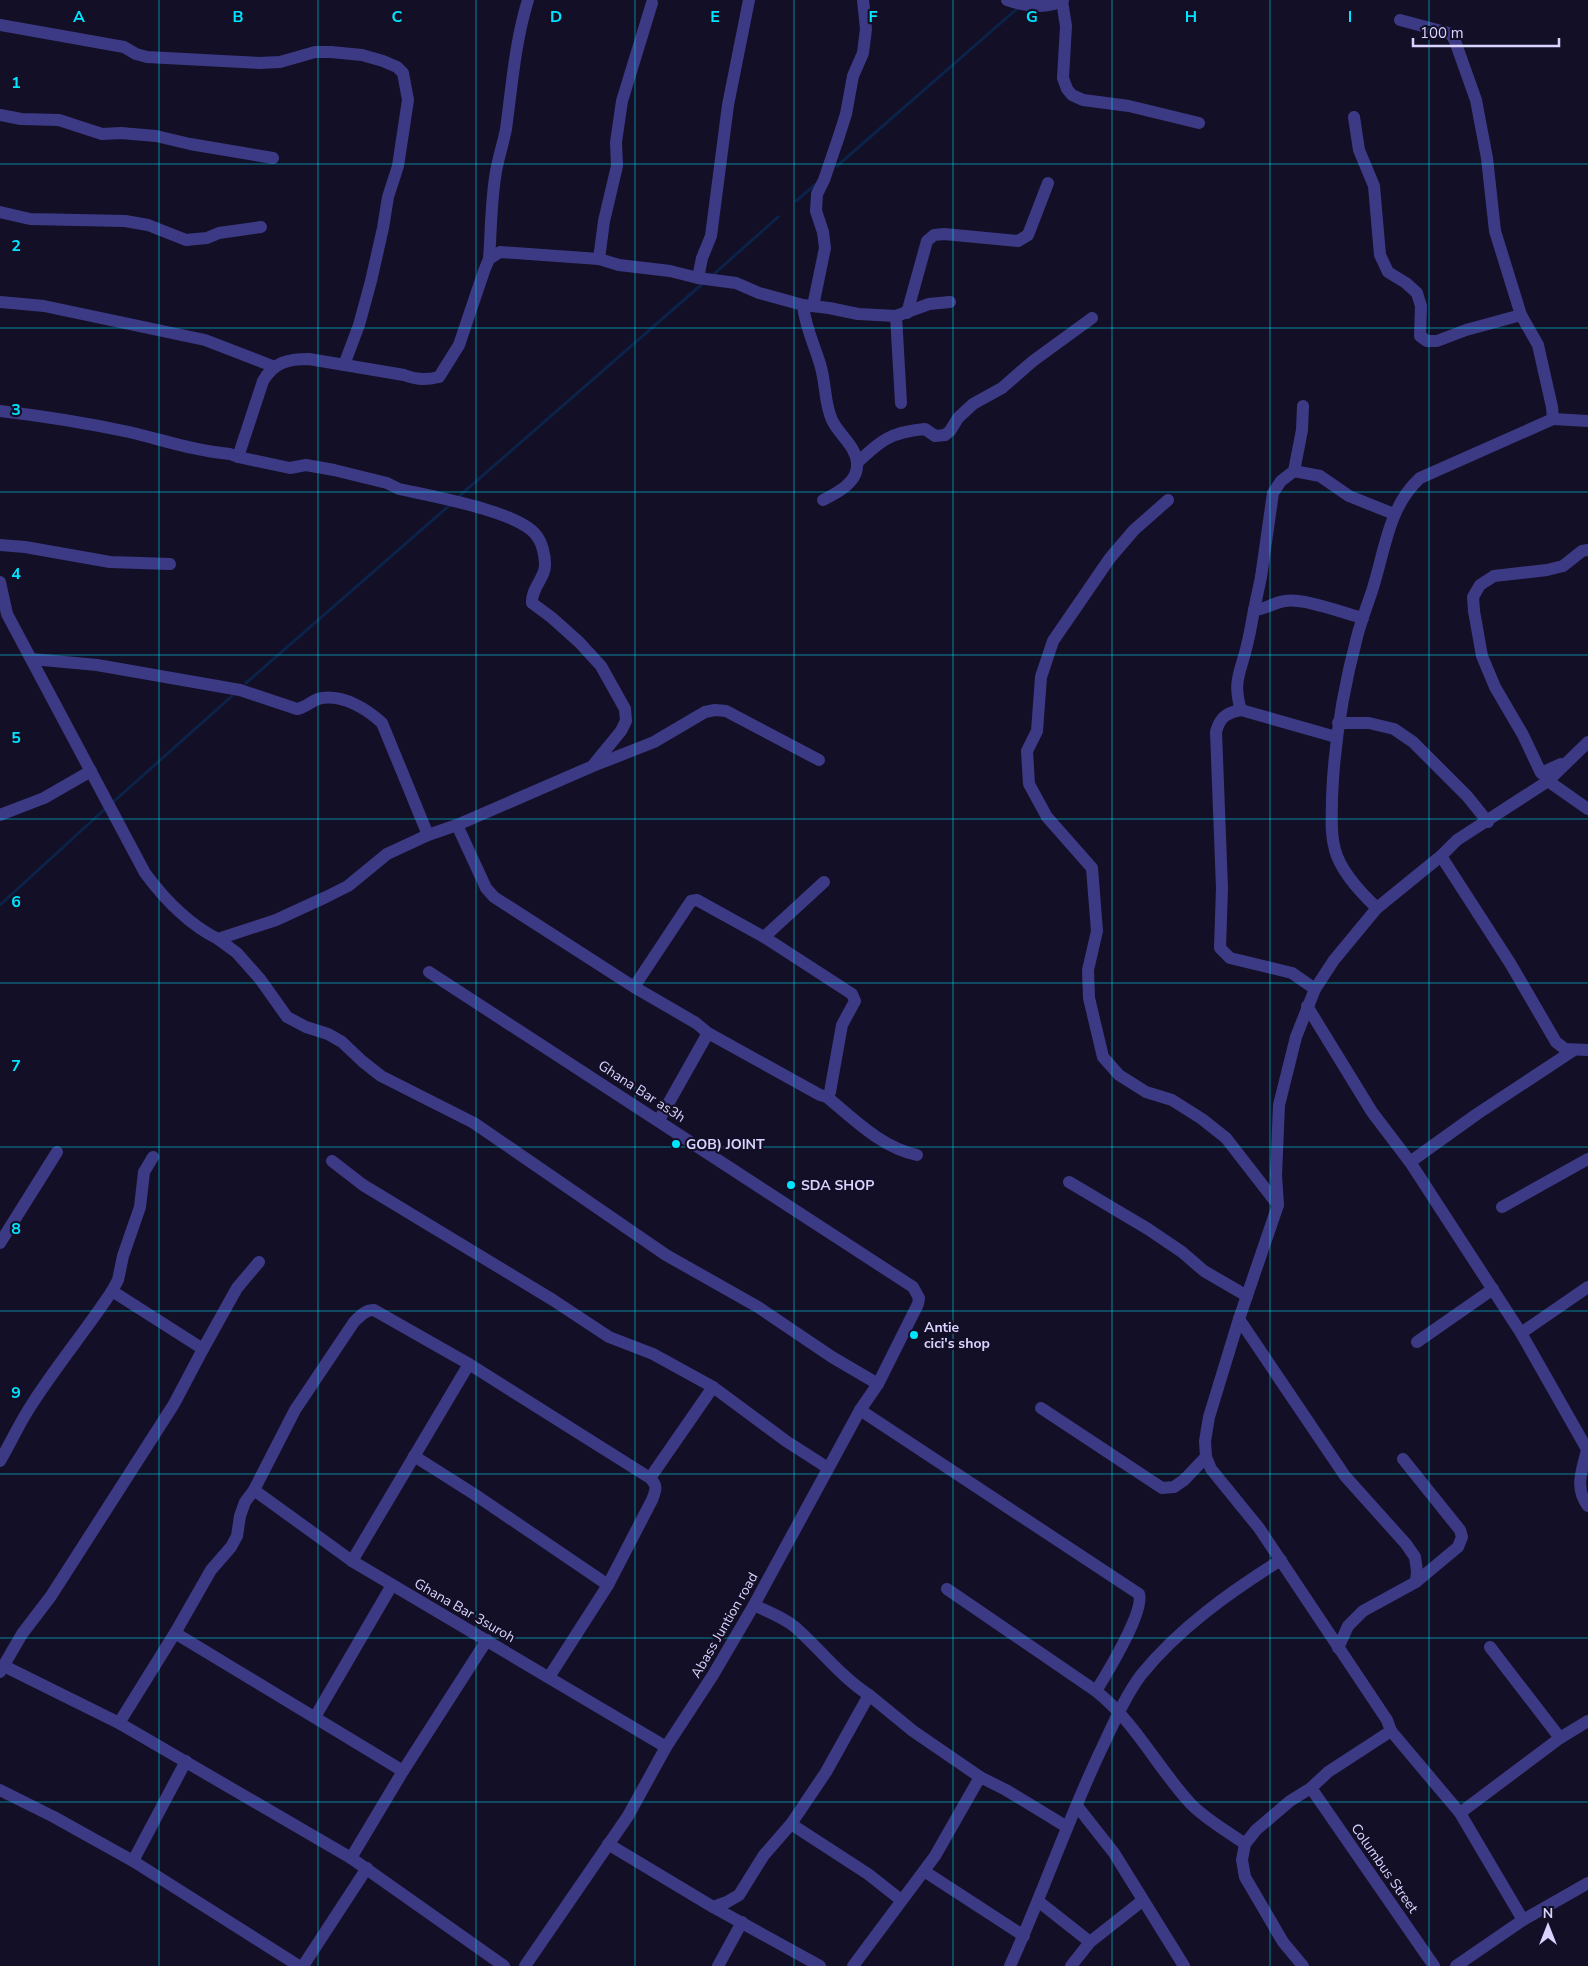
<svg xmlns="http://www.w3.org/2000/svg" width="1588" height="1966" viewBox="0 0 1588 1966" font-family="'Nunito Sans',sans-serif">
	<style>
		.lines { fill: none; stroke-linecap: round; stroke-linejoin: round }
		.stream { stroke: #0c2248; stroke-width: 3 }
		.minor { stroke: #3d3a85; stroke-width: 12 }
		.grid { fill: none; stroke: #00e5ff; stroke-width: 1; stroke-opacity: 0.55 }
		.poi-dot { fill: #00e5ff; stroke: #130f26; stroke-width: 2 }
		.labels { text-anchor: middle; stroke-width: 4.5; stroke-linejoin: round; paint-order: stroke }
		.street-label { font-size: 14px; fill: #d9d4ff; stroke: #130f26 }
		.poi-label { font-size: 14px; font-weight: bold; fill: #d9d4ff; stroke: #130f26; text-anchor: start }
		.grid-label { font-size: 16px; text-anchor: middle; font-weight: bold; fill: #00e5ff; stroke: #130f26; stroke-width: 4.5; stroke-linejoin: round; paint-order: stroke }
	</style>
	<rect width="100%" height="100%" fill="#130f26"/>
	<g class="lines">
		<!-- stream -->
		<g class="stream">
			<path d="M 837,166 L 1019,7"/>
			<path d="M 796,201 L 816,184"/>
			<path d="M 714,274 L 778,217"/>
			<path d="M 457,498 L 701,285"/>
			<path d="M 246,683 L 451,504"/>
			<path d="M 111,804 L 232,696"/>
			<path d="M 0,905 L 106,808"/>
		</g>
		<!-- minor -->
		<g class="minor">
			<path d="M 1007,0 C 1025,6 1046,10 1063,0"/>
			<path d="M 1062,1 L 1066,26 L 1063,78 L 1067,89 L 1072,95 L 1083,100 L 1129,106 L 1199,123"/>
			<path d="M 1400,20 L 1445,32 L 1451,34 L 1455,41 L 1476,100 L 1487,158 L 1495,231 L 1521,315"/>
			<path d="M 0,25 L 124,47 L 136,54 L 147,57 L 259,63 L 280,62 L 315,52 L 331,52 L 362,55 L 383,61 L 397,67 L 403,73 L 408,100 L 398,166 L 388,197 L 383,228 L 371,281 L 359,325 L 344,365"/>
			<path d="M 0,115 L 21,119 L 59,120 L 102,134 L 121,133 L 156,136 L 190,144 L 273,158"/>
			<path d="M 1354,117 L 1359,150 L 1374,186 L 1380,255 L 1388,272 L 1406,283 L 1417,293 L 1421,306 L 1420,336 L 1427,341 L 1437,341 L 1466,330 L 1521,315 L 1538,345 L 1552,407 L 1553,419 L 1420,478 C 1388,507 1385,551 1372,591 C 1367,606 1361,621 1357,637 C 1343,690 1334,743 1332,798 C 1332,815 1330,833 1335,850 C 1341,872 1361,893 1377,908"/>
			<path d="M 0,212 L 30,219 L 125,221 L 148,225 L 186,240 L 207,238 L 219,233 L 261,227"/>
			<path d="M 489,259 C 491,232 491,204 495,178 C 497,161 503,145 506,129 C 512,85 515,42 528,0"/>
			<path d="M 599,259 L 604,221 L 617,166 L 616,142 L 622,101 L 652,3"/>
			<path d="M 698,278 L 702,258 L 711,236 L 728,105 L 749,0"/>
			<path d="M 0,302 L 44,306 L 205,340 L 275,367"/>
			<path d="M 803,305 C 805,326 814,344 820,364 C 826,382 824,403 832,420 C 839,435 856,446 857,463 C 859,482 837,493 823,500"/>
			<path d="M 813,306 L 825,248 L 823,232 L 816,211 L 817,194 L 824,180 L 839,136 L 846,114 L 853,76 L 863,53 L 866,29 L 863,0"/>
			<path d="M 907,313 L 927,241 L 934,235 L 944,234 L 1018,241 L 1028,235 L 1048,183"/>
			<path d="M 896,316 L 901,403"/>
			<path d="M 0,411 C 43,416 86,423 129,432 C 163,440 195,451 230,454 L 238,457 L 263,381 C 274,362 288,359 309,359 L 404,375 C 417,380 426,380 439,377 L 459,345 L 484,271 L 489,259 L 500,252 L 599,259 L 619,265 L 670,271 L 698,278 L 736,283 L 759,293 L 803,305 L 829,308 L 858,314 L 896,316 L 929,304 L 950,302"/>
			<path d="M 1553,419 L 1588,421"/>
			<path d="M 238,457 L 290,468 L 306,465 L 334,470 L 387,483 L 399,489 C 430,496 518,511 536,535 C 542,542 545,555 545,564 C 546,577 531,588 532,603 L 551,617 L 579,642 L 601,666 L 625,709 L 626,721 L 621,731 L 594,764"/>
			<path d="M 857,463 C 881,440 891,432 925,429 L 935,436 L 945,435 L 950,431 L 958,418 L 973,404 L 1002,388 L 1033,361 L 1092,318"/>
			<path d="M 1294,471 L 1320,476 L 1349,496 L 1394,514"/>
			<path d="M 1168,500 L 1134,530 L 1110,558 L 1053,641 L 1041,677 L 1037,731 L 1027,751 L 1029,784 L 1047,817 L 1092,868 L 1097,931 L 1088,970 L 1089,998 L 1103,1057 L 1119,1075 L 1146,1092 L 1172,1100 L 1202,1119 L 1226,1138 L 1278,1205"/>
			<path d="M 0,545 L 25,547 L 110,562 L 170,564"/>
			<path d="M 0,582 L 7,614 L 145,873 C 165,900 188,924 218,939 L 276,920 L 326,897 L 348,886 L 387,854 L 428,835 L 457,825 L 593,766 L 654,742 L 705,712 L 715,710 L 726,711 L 819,760"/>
			<path d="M 1254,610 L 1261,577 L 1273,493 L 1281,481 L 1294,471 L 1302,430 L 1303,406"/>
			<path d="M 32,659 L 97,665 L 240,690 L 297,709 C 307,707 313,699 322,698 C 344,695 367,709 382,723 L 428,835"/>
			<path d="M 1241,710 C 1232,681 1241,672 1247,645 C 1250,633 1252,621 1254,610 C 1265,610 1274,602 1285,601 C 1304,598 1343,613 1363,618"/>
			<path d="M 1338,723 L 1369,723 L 1394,729 L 1413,742 L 1467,796 L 1488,822"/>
			<path d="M 1561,764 L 1541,773 L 1523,735 L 1495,687 L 1482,656 L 1474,611 L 1473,597 L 1480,585 L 1494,576 L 1547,570 L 1563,566 L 1582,551 L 1588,550"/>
			<path d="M 1548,781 L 1588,809"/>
			<path d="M 0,815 L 44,798 L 91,771"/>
			<path d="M 457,825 L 486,888 L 494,897 L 634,987 L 696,1023 L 708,1033 L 820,1095 L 827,1097 L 830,1092 L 842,1025 L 855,1001 L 852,994 L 764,937 L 697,900 L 691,901 L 634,987"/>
			<path d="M 1441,856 L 1510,963 L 1556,1042 L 1565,1049 L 1588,1050"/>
			<path d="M 764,937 L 824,882"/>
			<path d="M 218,939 L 237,953 L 260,979 L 287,1017 L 306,1027 L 328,1034 L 342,1042 L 362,1061 L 381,1076 L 474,1123 L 666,1255 L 758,1307 L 832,1357 L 878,1384"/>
			<path d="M 429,972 L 913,1287 L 919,1298 L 918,1304 L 878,1384 L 860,1410 L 754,1605 L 713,1675 L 666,1747 L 628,1816 L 525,1966"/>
			<path d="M 1315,989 L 1292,973 L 1230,958 L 1220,948 L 1222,888 L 1216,732 C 1220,717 1226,713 1241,710 L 1336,737"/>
			<path d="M 1307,1006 L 1372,1112 L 1410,1162 L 1521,1333 L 1588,1451"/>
			<path d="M 827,1097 C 855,1120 881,1147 917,1155"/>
			<path d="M 659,1120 L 708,1033"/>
			<path d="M 332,1161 L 363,1185 L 553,1300 L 609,1337 L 653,1354 L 713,1387 L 786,1441 L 828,1468"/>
			<path d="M 1410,1162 L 1477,1114 L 1574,1050"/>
			<path d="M 1069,1182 L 1148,1229 L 1182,1252 L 1204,1271 L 1247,1296"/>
			<path d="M 1502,1207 L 1588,1159"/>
			<path d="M 0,1243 L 57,1152"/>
			<path d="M 112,1291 L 118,1280 L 123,1256 L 140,1207 L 144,1172 L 153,1157"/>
			<path d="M 1239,1319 L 1345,1476 L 1406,1544 L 1415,1557 L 1417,1571 L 1416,1582"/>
			<path d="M 1521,1333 L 1588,1287"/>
			<path d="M 1417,1342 L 1493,1289"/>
			<path d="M 203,1349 L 237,1288 L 259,1262"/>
			<path d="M 1041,1408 L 1162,1488 L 1174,1487 L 1184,1480 L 1206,1457"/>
			<path d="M 860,1410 L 1139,1594 C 1145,1611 1106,1675 1096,1691 C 1135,1722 1157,1767 1190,1803 C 1205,1819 1227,1831 1245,1844"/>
			<path d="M 1587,1450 C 1582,1470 1574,1488 1588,1506"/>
			<path d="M 414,1456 L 474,1494 L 608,1585"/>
			<path d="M 0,1461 C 11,1442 20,1422 32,1404 C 57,1365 87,1329 112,1291 L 203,1349 L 174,1404 L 51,1596 L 22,1634 L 0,1672"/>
			<path d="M 650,1478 L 713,1387"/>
			<path d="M 254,1490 L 352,1561 L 666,1747"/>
			<path d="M 352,1561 L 469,1364"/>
			<path d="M 947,1589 L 1096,1691"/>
			<path d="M 175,1633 L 403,1771"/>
			<path d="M 1490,1647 L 1560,1738"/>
			<path d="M 1338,1648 L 1348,1626 L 1363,1611 L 1416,1582 L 1458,1547 L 1462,1537 L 1460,1530 L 1403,1459"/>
			<path d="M 4,1666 L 119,1723 L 351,1858 L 504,1966"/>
			<path d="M 869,1695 L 913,1731 L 980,1777"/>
			<path d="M 315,1717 L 392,1585"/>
			<path d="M 119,1723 L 175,1633 L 211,1570 L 231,1547 L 237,1536 L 240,1516 L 245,1502 L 254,1490 L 295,1410 L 354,1322 C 360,1316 365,1310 374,1310 L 469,1364 L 650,1478 C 658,1486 656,1490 652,1500 L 608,1585 L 549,1677"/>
			<path d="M 1311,1788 L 1434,1966"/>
			<path d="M 0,1790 L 54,1817 L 133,1861 L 299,1966"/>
			<path d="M 1077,1806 L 1114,1853 L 1184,1966"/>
			<path d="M 1460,1813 L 1560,1738 L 1588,1721"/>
			<path d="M 791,1824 L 868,1874 L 901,1900"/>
			<path d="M 608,1844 L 713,1907 L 820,1966"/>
			<path d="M 351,1858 L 403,1771 L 487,1640"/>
			<path d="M 133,1861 L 186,1761"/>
			<path d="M 924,1871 L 1024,1936"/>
			<path d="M 1038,1901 L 1090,1942"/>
			<path d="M 713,1907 L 727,1902 L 739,1895 L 764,1855 L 791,1824 L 826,1772 L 869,1695 C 841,1677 820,1649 795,1627 C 783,1617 768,1612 754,1605"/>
			<path d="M 1523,1920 L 1460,1813 L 1391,1731 L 1387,1720 L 1259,1528 L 1211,1469 L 1206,1457 L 1205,1441 L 1209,1417 L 1239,1319 L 1278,1205 L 1276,1175 L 1279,1105 L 1296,1037 L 1315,989 L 1334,960 L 1377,908 L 1441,856 L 1457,840 L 1548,781 L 1588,742"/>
			<path d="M 303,1966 L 367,1868"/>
			<path d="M 718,1966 L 742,1922"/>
			<path d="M 853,1966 L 935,1856 L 980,1777 L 1006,1790 L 1067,1827"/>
			<path d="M 1010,1966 C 1042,1895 1067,1822 1100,1752 C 1112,1727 1124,1698 1141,1675 C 1179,1628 1230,1592 1281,1560"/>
			<path d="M 1071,1966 L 1090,1942 L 1142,1901"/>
			<path d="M 1303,1966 L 1283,1942 L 1245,1877 L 1242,1860 L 1245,1844 L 1256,1830 L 1290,1801 L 1311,1788 L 1328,1772 L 1391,1731"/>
			<path d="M 1456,1966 L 1523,1920 L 1588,1883"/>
		</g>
	</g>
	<!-- grid -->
	<path class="grid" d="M 159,0 L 159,1966M 318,0 L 318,1966M 476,0 L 476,1966M 635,0 L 635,1966M 794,0 L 794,1966M 953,0 L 953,1966M 1112,0 L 1112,1966M 1270,0 L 1270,1966M 1429,0 L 1429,1966M 0,164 L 1588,164M 0,328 L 1588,328M 0,492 L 1588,492M 0,655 L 1588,655M 0,819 L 1588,819M 0,983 L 1588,983M 0,1147 L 1588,1147M 0,1311 L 1588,1311M 0,1474 L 1588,1474M 0,1638 L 1588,1638M 0,1802 L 1588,1802"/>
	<!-- markers -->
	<g class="poi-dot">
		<circle cx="676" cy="1144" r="5"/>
		<circle cx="791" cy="1185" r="5"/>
		<circle cx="914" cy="1335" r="5"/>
	</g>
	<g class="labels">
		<!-- street labels -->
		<g class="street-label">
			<text transform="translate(642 1091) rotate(33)" y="5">Ghana Bar as3h</text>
			<text transform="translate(465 1610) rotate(30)" y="5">Ghana Bar 3suroh</text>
			<text transform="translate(724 1625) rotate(-60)" y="5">Abass Juntion road</text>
			<text transform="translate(1385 1868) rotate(55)" y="5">Columbus Street</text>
		</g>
		<!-- poi labels -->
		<g class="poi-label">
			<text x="686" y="1149">GOB) JOINT</text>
			<text x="801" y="1190">SDA SHOP</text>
			<text x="924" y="1332">Antie<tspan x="924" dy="16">cici's shop</tspan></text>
		</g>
	</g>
	<g class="grid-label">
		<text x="79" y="22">A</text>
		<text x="238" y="22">B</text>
		<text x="397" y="22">C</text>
		<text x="556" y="22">D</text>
		<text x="715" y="22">E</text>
		<text x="873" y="22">F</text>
		<text x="1032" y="22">G</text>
		<text x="1191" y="22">H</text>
		<text x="1350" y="22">I</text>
		<text x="16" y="88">1</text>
		<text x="16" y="251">2</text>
		<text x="16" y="415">3</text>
		<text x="16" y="579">4</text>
		<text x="16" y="743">5</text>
		<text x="16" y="907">6</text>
		<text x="16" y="1071">7</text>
		<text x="16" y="1234">8</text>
		<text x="16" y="1398">9</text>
	</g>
	<!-- north arrow -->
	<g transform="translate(1548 1926)" stroke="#130f26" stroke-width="4" paint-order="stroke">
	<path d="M0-4L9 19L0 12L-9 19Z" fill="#d9d4ff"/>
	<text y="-8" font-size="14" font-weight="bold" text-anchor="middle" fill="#d9d4ff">N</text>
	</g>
	<!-- scale -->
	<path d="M1413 38v8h146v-8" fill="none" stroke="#d9d4ff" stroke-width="2.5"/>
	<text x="1420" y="38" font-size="15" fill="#d9d4ff" stroke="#130f26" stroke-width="4" paint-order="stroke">100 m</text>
</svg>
